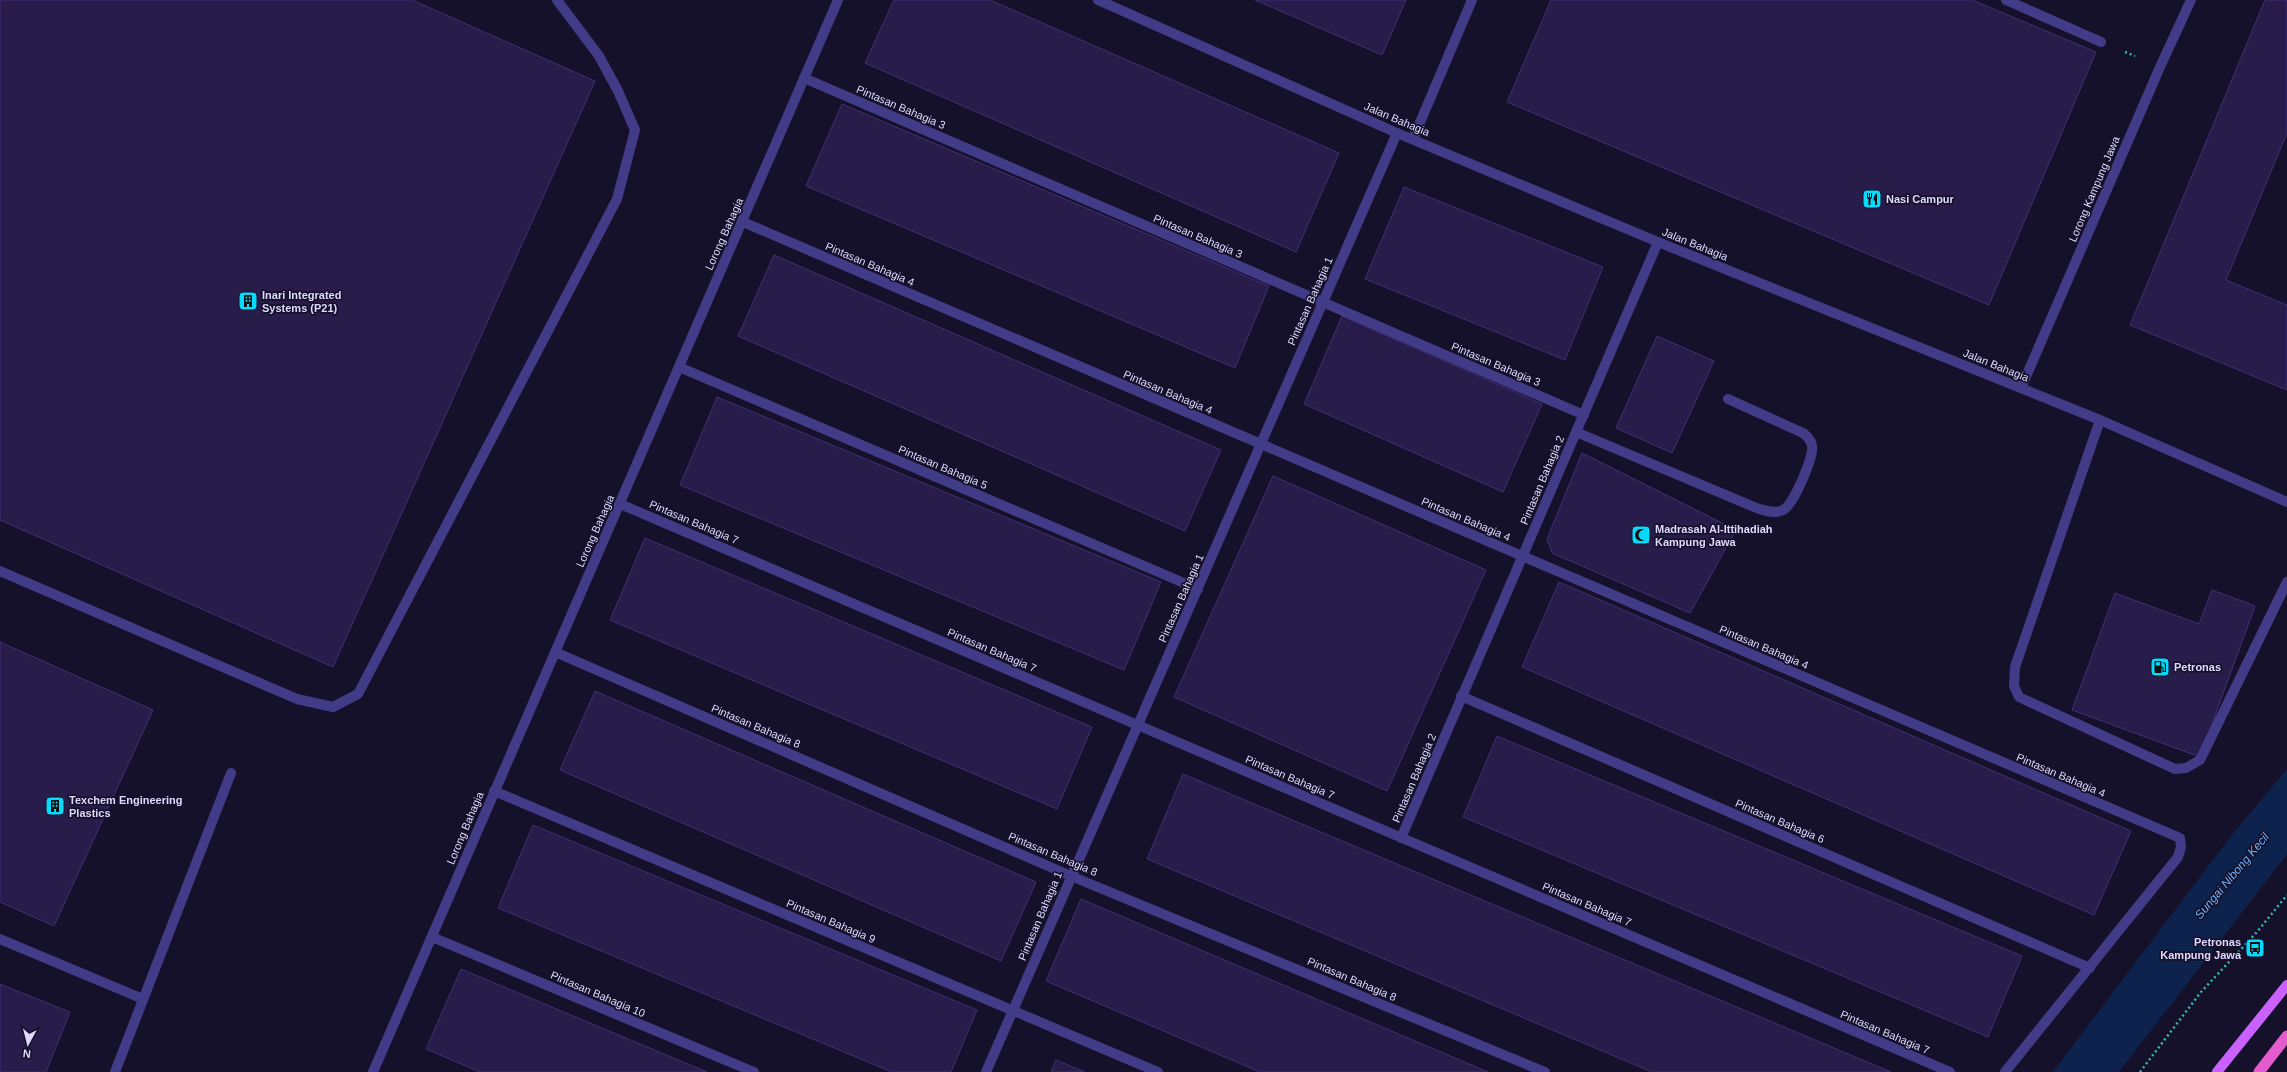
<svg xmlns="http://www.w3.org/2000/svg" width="2287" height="1072" viewBox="0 0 2287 1072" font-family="Helvetica,sans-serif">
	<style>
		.water { fill: #0d224c }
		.building { fill: #281d4a; stroke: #402f76 }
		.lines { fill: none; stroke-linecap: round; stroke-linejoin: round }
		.path { stroke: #31bbb8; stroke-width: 2.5; stroke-dasharray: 2 3; stroke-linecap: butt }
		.service { stroke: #423c88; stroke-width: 10 }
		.minor { stroke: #423c88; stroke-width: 10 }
		.primary { stroke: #ca61fe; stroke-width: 10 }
		.trunk { stroke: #e45bce; stroke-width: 11 }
		.labels { text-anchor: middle; stroke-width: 3.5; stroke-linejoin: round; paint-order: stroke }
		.street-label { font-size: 11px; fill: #dfd9ff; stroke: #16112a }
		.poi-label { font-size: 11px; font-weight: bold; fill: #dfd9ff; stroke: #16112a; text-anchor: start }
		.water-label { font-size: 12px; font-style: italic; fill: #68b3fe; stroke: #16112a }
	</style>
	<rect width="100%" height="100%" fill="#16112a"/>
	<!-- water -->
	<path class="water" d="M 2287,769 L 2287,854 L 2119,1072 L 2053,1072 L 2231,836 Z"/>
	<!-- building -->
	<g class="building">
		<path d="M 0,0 L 412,0 L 595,81 L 333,667 L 0,520 Z"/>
		<path d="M 894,0 L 990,0 L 1339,153 L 1296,252 L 865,63 Z"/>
		<path d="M 1255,0 L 1406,0 L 1382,55 Z"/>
		<path d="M 1551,0 L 1972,0 L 2096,52 L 1989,305 L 1507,102 Z"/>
		<path d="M 2265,0 L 2287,0 L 2287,133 L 2226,280 L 2287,305 L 2287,390 L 2130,325 Z"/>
		<path d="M 842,104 L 1269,286 L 1235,368 L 806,186 Z"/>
		<path d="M 1404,187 L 1603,267 L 1565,360 L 1365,279 Z"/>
		<path d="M 774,255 L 1221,450 L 1185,531 L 738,336 Z"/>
		<path d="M 1342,316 L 1542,404 L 1503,492 L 1304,404 Z"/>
		<path d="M 1657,336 L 1714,361 L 1672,453 L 1616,428 Z"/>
		<path d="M 717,397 L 1161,582 L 1124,670 L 680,485 Z"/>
		<path d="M 1582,453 L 1736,530 L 1690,613 L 1552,553 L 1547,539 Z"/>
		<path d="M 1273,476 L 1486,570 L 1387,791 L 1174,697 Z"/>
		<path d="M 645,538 L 1092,727 L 1057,809 L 610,620 Z"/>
		<path d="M 1559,582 L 2131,831 L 2094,915 L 1522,667 Z"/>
		<path d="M 2212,590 L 2255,606 L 2200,757 L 2072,710 L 2115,593 L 2199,624 Z"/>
		<path d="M 0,642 L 153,710 L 54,926 L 0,902 Z"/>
		<path d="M 595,691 L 1036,882 L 1001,961 L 560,770 Z"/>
		<path d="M 1497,736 L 2022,956 L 1988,1037 L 1463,817 Z"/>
		<path d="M 1183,774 L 1891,1072 L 1652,1072 L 1147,859 Z"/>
		<path d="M 533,825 L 977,1010 L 951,1072 L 892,1072 L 498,908 Z"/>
		<path d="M 1081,899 L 1488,1072 L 1260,1072 L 1046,981 Z"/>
		<path d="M 461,969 L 707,1072 L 480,1072 L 426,1049 Z"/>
		<path d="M 0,984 L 70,1012 L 46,1072 L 0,1072 Z"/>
		<path d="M 1056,1060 L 1085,1072 L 1051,1072 Z"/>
	</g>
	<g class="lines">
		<!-- path -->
		<g class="path">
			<path d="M 2125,52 L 2135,56"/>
			<path d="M 2140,1072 L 2201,992 L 2257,932 L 2287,895"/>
		</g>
		<!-- service -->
		<g class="service">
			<path d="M 2100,420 L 2015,667 L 2014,686 L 2019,697 L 2175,769 L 2186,768 L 2200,760 L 2287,582"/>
			<path d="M 1576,432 L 1759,509 C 1766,511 1776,514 1783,510 C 1793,506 1814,457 1812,446 C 1811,440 1808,437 1803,433 L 1728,399"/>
			<path d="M 0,571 L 297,699 L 333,707 L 358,694 L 617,199 L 635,130 L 618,91 L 599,56 L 557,0"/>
			<path d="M 0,939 L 143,999"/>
			<path d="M 115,1072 L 231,773"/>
		</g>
		<!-- minor -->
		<g class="minor">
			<path d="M 1098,0 L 1397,133 L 1658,242 L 2100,420 L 2287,502"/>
			<path d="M 2006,0 L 2101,42"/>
			<path d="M 804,78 L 1584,415"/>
			<path d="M 1413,139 L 1472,0"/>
			<path d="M 743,222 L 2180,838 L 2181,847 L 2178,857 L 2005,1072"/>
			<path d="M 679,367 L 1198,589"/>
			<path d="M 2021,388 L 2160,67 L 2191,0"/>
			<path d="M 620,504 L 1950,1072"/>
			<path d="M 555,652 L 1071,876 L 1545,1072"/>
			<path d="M 1461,696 L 2090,968"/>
			<path d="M 494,791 L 1158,1072"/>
			<path d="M 1401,838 L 1658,242"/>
			<path d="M 432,937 L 754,1072"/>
			<path d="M 373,1072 L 838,0"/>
			<path d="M 986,1072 L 1397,133"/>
		</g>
		<!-- primary -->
		<path class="primary" d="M 2217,1072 L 2287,985"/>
		<!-- trunk -->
		<path class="trunk" d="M 2259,1072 L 2287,1036"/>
	</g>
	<!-- icons -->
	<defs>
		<g id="restaurant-square" transform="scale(1)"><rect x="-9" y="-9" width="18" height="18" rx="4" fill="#07dbfd" stroke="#16112a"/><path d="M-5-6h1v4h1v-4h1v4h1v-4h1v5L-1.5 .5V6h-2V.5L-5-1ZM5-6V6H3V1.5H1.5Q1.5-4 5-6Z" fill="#111"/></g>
		<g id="building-square" transform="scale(1)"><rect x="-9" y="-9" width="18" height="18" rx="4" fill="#07dbfd" stroke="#16112a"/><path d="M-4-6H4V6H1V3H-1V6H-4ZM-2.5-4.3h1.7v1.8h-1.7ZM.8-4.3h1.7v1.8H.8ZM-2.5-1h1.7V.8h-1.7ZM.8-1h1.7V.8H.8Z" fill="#111"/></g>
		<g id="mosque-square" transform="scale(1)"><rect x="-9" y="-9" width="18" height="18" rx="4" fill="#07dbfd" stroke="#16112a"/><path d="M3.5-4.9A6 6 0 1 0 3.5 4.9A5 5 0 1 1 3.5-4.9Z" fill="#111"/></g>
		<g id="fuel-square" transform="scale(1)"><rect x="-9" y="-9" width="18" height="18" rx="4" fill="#07dbfd" stroke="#16112a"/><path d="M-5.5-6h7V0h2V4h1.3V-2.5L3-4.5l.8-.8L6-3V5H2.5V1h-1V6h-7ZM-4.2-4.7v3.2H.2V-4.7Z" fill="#111"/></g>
		<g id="bus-square" transform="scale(1)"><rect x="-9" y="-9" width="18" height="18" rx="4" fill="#07dbfd" stroke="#16112a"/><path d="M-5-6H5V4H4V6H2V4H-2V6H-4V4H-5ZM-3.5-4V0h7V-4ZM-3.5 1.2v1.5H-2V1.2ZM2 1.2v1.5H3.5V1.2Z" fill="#111"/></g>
	</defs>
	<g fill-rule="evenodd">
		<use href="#restaurant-square" x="1872" y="199"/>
		<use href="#building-square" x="248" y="301"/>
		<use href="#mosque-square" x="1641" y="535"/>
		<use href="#fuel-square" x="2160" y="667"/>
		<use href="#building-square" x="55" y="806"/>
		<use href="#bus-square" x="2255" y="948"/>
	</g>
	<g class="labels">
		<!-- street labels -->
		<g class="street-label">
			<text transform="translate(901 107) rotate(23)" y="4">Pintasan Bahagia 3</text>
			<text transform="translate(1397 119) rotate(23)" y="4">Jalan Bahagia</text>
			<text transform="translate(2094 189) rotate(-67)" y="4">Lorong Kampung Jawa</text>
			<text transform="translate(724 234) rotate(-66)" y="4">Lorong Bahagia</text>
			<text transform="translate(1198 236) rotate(23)" y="4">Pintasan Bahagia 3</text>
			<text transform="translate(1695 244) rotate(22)" y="4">Jalan Bahagia</text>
			<text transform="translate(870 264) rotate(23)" y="4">Pintasan Bahagia 4</text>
			<text transform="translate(1310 301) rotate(-66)" y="4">Pintasan Bahagia 1</text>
			<text transform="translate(1496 364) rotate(23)" y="4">Pintasan Bahagia 3</text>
			<text transform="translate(1996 365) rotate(22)" y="4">Jalan Bahagia</text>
			<text transform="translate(1168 392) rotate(23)" y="4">Pintasan Bahagia 4</text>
			<text transform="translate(943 467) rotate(23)" y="4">Pintasan Bahagia 5</text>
			<text transform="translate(1542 480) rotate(-67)" y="4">Pintasan Bahagia 2</text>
			<text transform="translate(1466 519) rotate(23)" y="4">Pintasan Bahagia 4</text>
			<text transform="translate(694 522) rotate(23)" y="4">Pintasan Bahagia 7</text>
			<text transform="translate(595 531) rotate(-66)" y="4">Lorong Bahagia</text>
			<text transform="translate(1181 598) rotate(-66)" y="4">Pintasan Bahagia 1</text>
			<text transform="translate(1764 647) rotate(23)" y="4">Pintasan Bahagia 4</text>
			<text transform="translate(992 650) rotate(23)" y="4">Pintasan Bahagia 7</text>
			<text transform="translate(756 726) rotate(23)" y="4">Pintasan Bahagia 8</text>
			<text transform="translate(2061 775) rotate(23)" y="4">Pintasan Bahagia 4</text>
			<text transform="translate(1290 777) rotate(23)" y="4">Pintasan Bahagia 7</text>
			<text transform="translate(1414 778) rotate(-67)" y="4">Pintasan Bahagia 2</text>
			<text transform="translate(1780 821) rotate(23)" y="4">Pintasan Bahagia 6</text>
			<text transform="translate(465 828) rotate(-67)" y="4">Lorong Bahagia</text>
			<text transform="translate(1053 854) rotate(23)" y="4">Pintasan Bahagia 8</text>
			<text transform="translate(1587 904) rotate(23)" y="4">Pintasan Bahagia 7</text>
			<text transform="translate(1040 916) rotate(-67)" y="4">Pintasan Bahagia 1</text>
			<text transform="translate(831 921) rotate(23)" y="4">Pintasan Bahagia 9</text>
			<text transform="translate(1352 979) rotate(23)" y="4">Pintasan Bahagia 8</text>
			<text transform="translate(598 994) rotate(23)" y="4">Pintasan Bahagia 10</text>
			<text transform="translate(1885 1032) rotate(23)" y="4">Pintasan Bahagia 7</text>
		</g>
		<!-- poi labels -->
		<g class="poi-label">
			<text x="1886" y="203">Nasi Campur</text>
			<text x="262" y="299">Inari Integrated<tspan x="262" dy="13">Systems (P21)</tspan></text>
			<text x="1655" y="533">Madrasah Al-Ittihadiah<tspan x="1655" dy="13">Kampung Jawa</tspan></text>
			<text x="2174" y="671">Petronas</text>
			<text x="69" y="804">Texchem Engineering<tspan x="69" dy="13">Plastics</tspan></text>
			<text x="2241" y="946" text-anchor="end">Petronas<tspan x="2241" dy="13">Kampung Jawa</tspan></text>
		</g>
		<!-- water labels -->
		<g class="water-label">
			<text transform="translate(2232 876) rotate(-50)" y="4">Sungai Nibong Kecil</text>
		</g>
	</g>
	<!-- north arrow -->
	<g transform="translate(28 1044) rotate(187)" stroke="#16112a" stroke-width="3" paint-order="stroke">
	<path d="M0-3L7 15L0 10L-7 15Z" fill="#dfd9ff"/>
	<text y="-6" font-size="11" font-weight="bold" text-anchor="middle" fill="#dfd9ff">N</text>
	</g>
</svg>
